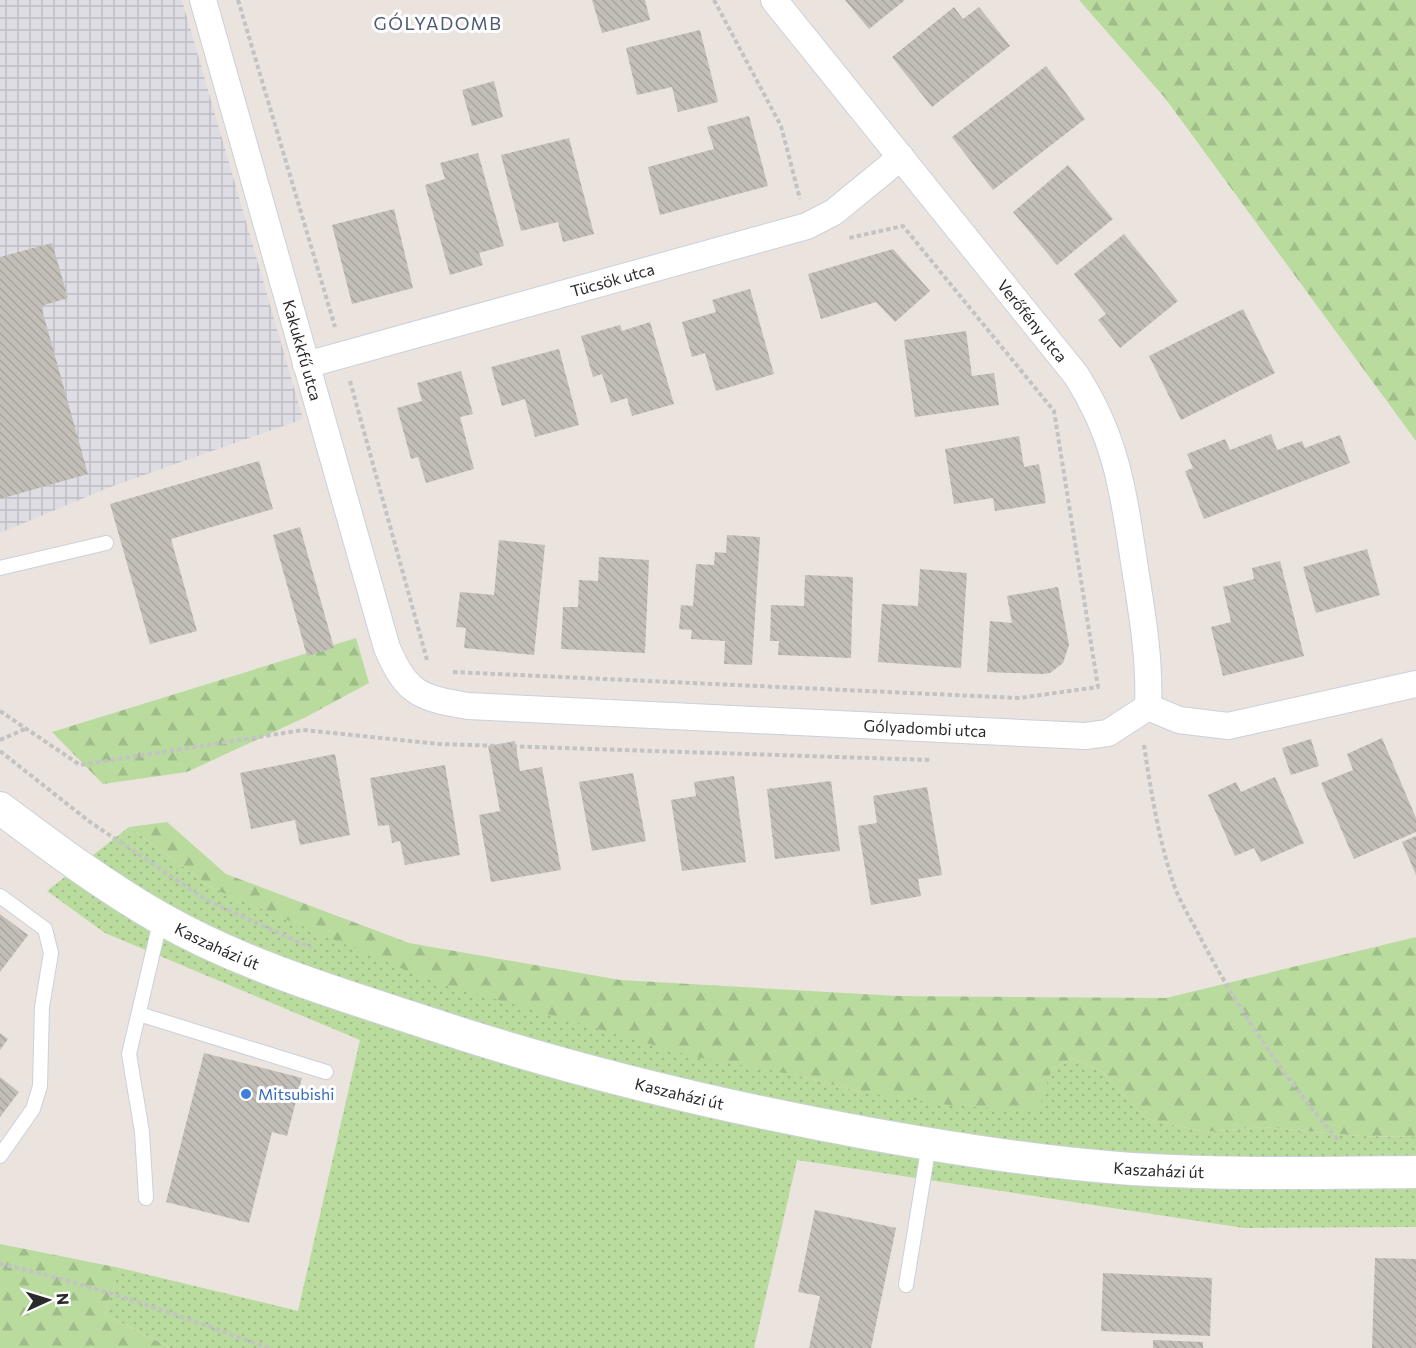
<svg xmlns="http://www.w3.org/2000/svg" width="1416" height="1348" viewBox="0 0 1416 1348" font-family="Commissioner,sans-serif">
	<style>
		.industrial { fill: url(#industrial-grid) }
		.grass { fill: url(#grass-dots) }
		.forest { fill: url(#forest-firs) }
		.building { fill: url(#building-back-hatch) }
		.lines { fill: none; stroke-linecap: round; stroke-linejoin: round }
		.service-casing { stroke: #cbd0da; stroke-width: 16 }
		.minor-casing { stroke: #cbd0da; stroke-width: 28 }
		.tertiary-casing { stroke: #cbd0da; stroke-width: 34 }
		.path { stroke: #c3c3c3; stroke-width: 4; stroke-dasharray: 4.5 3; stroke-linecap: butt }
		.service { stroke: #fff; stroke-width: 14 }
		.minor { stroke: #fff; stroke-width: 26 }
		.tertiary { stroke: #fff; stroke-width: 32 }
		.shop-dot { fill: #3f7fe0; stroke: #fff; stroke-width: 2 }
		.labels { text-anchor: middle; stroke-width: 6; stroke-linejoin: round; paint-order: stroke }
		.street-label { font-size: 16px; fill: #2a2a2a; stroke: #fff }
		.shop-label { font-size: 16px; fill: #366cbe; stroke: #fff; text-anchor: start }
		.neighbourhood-label { font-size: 18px; letter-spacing: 1.5px; fill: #4e5976; stroke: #fff }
	</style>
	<defs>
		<pattern id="industrial-grid" width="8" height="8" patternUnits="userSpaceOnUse" patternTransform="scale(1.5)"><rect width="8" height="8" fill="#dedde4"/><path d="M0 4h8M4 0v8" fill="none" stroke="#bfbec4"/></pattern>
		<pattern id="grass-dots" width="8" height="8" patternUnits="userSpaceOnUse" patternTransform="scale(1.5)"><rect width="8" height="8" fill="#b9dc9e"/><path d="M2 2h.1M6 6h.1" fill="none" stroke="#9fbd88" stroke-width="1.8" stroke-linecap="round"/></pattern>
		<pattern id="forest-firs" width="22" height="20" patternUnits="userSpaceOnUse" patternTransform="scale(1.5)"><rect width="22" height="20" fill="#b9dc9e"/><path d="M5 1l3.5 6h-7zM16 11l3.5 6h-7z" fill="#9fbd88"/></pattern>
		<pattern id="building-back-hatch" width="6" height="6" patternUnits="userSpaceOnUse" patternTransform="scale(1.5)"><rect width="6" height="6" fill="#c3bfb8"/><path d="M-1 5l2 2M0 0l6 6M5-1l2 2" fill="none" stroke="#a8a49e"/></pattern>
	</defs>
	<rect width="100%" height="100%" fill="#ebe3dd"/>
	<!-- industrial -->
	<path class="industrial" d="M 0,0 L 182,0 L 303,419 L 110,487 L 0,533 Z"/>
	<!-- grass -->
	<path class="grass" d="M 129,827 L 212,888 L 796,1075 L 860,1092 L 1052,1068 L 1074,1059 L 1102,1072 L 1147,1119 L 1205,1132 L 1263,1127 L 1361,1136 L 1416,1137 L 1416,1227 L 1244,1228 L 797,1160 L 754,1348 L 171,1348 L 104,1314 L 120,1268 L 298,1311 L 360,1040 L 105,933 L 47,891 Z"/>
	<!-- forest -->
	<g class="forest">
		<path d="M 1079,0 L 1416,0 L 1416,441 L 1165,98 Z"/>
		<path d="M 356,638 L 369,683 L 306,717 L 187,772 L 103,784 L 52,732 Z"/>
		<path d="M 167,822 L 226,874 L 409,943 L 620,980 L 898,996 L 1166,998 L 1416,937 L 1416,1137 L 1361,1136 L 1263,1127 L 1205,1132 L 1147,1119 L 1102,1072 L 1074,1059 L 1052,1068 L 1038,1111 L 949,1105 L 860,1092 L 796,1075 L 691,1056 L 427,979 L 212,888 L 129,827 Z"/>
		<path d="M 0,1244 L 120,1268 L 104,1314 L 171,1348 L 0,1348 Z"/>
	</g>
	<!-- building -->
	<g class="building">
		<path d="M 592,0 L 645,0 L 650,20 L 602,33 Z"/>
		<path d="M 845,0 L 905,0 L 869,29 Z"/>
		<path d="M 954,7 L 963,19 L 979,7 L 1010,46 L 932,107 L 892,57 Z"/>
		<path d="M 700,30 L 718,102 L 678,112 L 672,87 L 637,95 L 626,48 Z"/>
		<path d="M 1046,66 L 1085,119 L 993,190 L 952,137 Z"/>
		<path d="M 494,81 L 503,117 L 472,126 L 462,90 Z"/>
		<path d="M 749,116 L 768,186 L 660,215 L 648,167 L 714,149 L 707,127 Z"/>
		<path d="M 569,138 L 594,234 L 563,242 L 558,222 L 521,231 L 501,155 Z"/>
		<path d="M 478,153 L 504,246 L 479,253 L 483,265 L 450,275 L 425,185 L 445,179 L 440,163 Z"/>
		<path d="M 1068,165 L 1113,219 L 1057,265 L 1013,212 Z"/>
		<path d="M 394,209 L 413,288 L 352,304 L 332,225 Z"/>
		<path d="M 1124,234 L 1178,301 L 1120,348 L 1098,320 L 1106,314 L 1074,274 Z"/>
		<path d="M 52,243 L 68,298 L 41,306 L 88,474 L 0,499 L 0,257 Z"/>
		<path d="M 893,249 L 930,291 L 895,322 L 876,302 L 821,319 L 808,274 Z"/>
		<path d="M 750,289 L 774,374 L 716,391 L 705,353 L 692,357 L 682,322 L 716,312 L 712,300 Z"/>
		<path d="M 1243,309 L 1275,373 L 1181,420 L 1149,356 Z"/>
		<path d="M 650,322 L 674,404 L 632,416 L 627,398 L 611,403 L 602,374 L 593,377 L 581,336 L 620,325 L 622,331 Z"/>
		<path d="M 966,331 L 972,376 L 994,373 L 999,405 L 915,417 L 904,340 Z"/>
		<path d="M 559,349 L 579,425 L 535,437 L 525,399 L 502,406 L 491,367 Z"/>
		<path d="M 461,371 L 473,414 L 460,417 L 474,469 L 426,483 L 418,457 L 411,459 L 397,408 L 422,401 L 417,383 Z"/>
		<path d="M 1271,434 L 1277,450 L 1302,441 L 1305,448 L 1340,435 L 1350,463 L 1204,519 L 1185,471 L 1193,468 L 1187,454 L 1225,439 L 1230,450 Z"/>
		<path d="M 1019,436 L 1024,467 L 1039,464 L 1046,503 L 995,511 L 993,498 L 954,504 L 945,449 Z"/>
		<path d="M 259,461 L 273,509 L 171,539 L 197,631 L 150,644 L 110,504 Z"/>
		<path d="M 300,527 L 334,648 L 307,656 L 273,535 Z"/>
		<path d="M 727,535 L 760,537 L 752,665 L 724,664 L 725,641 L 691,639 L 692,630 L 679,629 L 681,605 L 693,606 L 696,564 L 714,565 L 715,552 L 726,553 Z"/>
		<path d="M 499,540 L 545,545 L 534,655 L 464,648 L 466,628 L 456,627 L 460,592 L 494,595 Z"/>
		<path d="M 1367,549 L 1380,595 L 1316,613 L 1303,567 Z"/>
		<path d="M 599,557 L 649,560 L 645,653 L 561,649 L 563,607 L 578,607 L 579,580 L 598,581 Z"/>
		<path d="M 1280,561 L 1304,656 L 1223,676 L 1211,627 L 1231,622 L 1223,587 L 1254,579 L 1252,568 Z"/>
		<path d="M 920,569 L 967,573 L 961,668 L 878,662 L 882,604 L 918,606 Z"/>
		<path d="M 805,575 L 853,577 L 851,658 L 778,655 L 779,641 L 770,641 L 771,605 L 804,606 Z"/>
		<path d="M 1058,587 L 1069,645 L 1063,663 L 1050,673 L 1042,674 L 987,672 L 990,621 L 1012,623 L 1007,596 Z"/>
		<path d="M 1382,738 L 1416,818 L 1416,832 L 1354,859 L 1321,783 L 1353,770 L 1347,754 Z"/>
		<path d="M 1311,739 L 1319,766 L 1291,775 L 1282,748 Z"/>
		<path d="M 515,741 L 520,771 L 542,767 L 561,870 L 491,882 L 479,815 L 500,811 L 488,746 Z"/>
		<path d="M 335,754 L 350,835 L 300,845 L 295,820 L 251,829 L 240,773 Z"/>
		<path d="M 445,765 L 460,855 L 405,865 L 400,841 L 392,843 L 389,825 L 378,826 L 370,778 Z"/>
		<path d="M 633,773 L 646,841 L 592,851 L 579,782 Z"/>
		<path d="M 734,776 L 746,862 L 682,871 L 671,800 L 696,796 L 694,782 Z"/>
		<path d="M 1275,777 L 1304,843 L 1261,862 L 1254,848 L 1235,856 L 1208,795 L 1236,782 L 1241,792 Z"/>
		<path d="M 831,781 L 840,851 L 775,859 L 767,789 Z"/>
		<path d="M 927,787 L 942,875 L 918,879 L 921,896 L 871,905 L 858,826 L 877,823 L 873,796 Z"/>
		<path d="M 1416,836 L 1416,875 L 1402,842 Z"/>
		<path d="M 0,914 L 28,935 L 0,972 Z"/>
		<path d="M 0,1033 L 8,1039 L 0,1050 Z"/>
		<path d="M 204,1053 L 302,1078 L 287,1136 L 272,1132 L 249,1223 L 166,1202 Z"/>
		<path d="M 0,1077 L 19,1092 L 0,1117 Z"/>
		<path d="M 815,1210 L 896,1228 L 871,1348 L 809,1348 L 820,1296 L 798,1292 Z"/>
		<path d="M 1375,1258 L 1416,1259 L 1416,1348 L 1372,1348 Z"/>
		<path d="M 1103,1273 L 1212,1278 L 1210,1336 L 1101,1331 Z"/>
		<path d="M 1153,1340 L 1203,1342 L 1203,1348 L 1153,1348 Z"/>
	</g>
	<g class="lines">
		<!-- service casing -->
		<g class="service-casing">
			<g id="service">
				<path d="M 0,568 L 106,543"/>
				<path d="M 0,896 L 45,929 L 51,953 L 42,1007 L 40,1086 L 33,1109 L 0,1156"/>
				<path d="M 139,1014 L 326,1072"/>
				<path d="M 146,1198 L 142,1132 L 129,1054 L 161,918"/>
				<path d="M 906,1285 L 929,1144"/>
			</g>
		</g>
		<!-- minor casing -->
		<g class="minor-casing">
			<g id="minor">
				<path id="s1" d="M 203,0 L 387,648 C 407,694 420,698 468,706 L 1085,736 L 1108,733 L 1148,707 L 1179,720 L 1228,726 L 1416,684"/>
				<path id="s2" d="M 774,0 L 1076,375 C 1119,442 1124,498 1136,575 C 1143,619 1150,662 1148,707"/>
				<path id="s3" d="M 306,365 L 807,226 L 834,212 L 901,157"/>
			</g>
		</g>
		<!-- tertiary casing -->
		<g class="tertiary-casing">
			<g id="tertiary">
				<path id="s4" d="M 0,808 C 52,847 104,886 160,918 C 244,966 340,994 431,1024 C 573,1071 719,1106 866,1133 C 954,1149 1043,1163 1132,1169 C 1227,1175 1321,1173 1416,1172"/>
			</g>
		</g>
		<!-- path -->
		<g class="path">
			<path d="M 238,0 L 335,327"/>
			<path d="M 714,0 L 781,126 L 800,199"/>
			<path d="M 350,381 L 427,660"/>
			<path d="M 453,672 L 1019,698 L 1098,687 L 1054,411 L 903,226 L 849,238"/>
			<path d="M 0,711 L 80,765 L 303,730 L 440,744 L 930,760"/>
			<path d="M 0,740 L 25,729"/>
			<path d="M 1144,745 C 1151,792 1159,842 1175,888 C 1181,903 1190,918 1198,933 C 1236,1007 1284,1077 1338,1140"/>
			<path d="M 0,751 L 90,822 L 208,901 L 312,948"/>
			<path d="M 0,1264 C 92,1284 180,1316 269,1348"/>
		</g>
		<!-- service -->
		<use href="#service" class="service"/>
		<!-- minor -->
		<use href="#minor" class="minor"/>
		<!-- tertiary -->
		<use href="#tertiary" class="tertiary"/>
	</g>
	<!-- markers -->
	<circle class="shop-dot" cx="246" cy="1094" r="6"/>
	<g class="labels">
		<!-- street labels -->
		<g class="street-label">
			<text dy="6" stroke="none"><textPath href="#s3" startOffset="318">Tücsök utca</textPath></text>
			<text dy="6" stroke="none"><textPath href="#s2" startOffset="412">Verőfény utca</textPath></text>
			<text dy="6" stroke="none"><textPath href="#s1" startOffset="364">Kakukkfű utca</textPath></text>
			<text dy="6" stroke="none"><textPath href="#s1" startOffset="1238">Gólyadombi utca</textPath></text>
			<text dy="6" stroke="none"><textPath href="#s4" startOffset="258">Kaszaházi út</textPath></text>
			<text dy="6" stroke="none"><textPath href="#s4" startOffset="744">Kaszaházi út</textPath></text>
			<text dy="6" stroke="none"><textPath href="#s4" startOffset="1230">Kaszaházi út</textPath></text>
		</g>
		<!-- shop labels -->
		<g class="shop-label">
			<text x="258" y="1100">Mitsubishi</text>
		</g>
		<!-- neighbourhood labels -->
		<g class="neighbourhood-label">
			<text x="438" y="30">GÓLYADOMB</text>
		</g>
	</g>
	<!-- north arrow -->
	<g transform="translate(48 1300) rotate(86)" stroke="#ffffff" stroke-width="4.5" paint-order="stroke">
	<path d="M0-4.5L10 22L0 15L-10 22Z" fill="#2a2a2a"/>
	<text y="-9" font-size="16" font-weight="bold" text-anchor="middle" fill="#2a2a2a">N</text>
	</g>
</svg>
